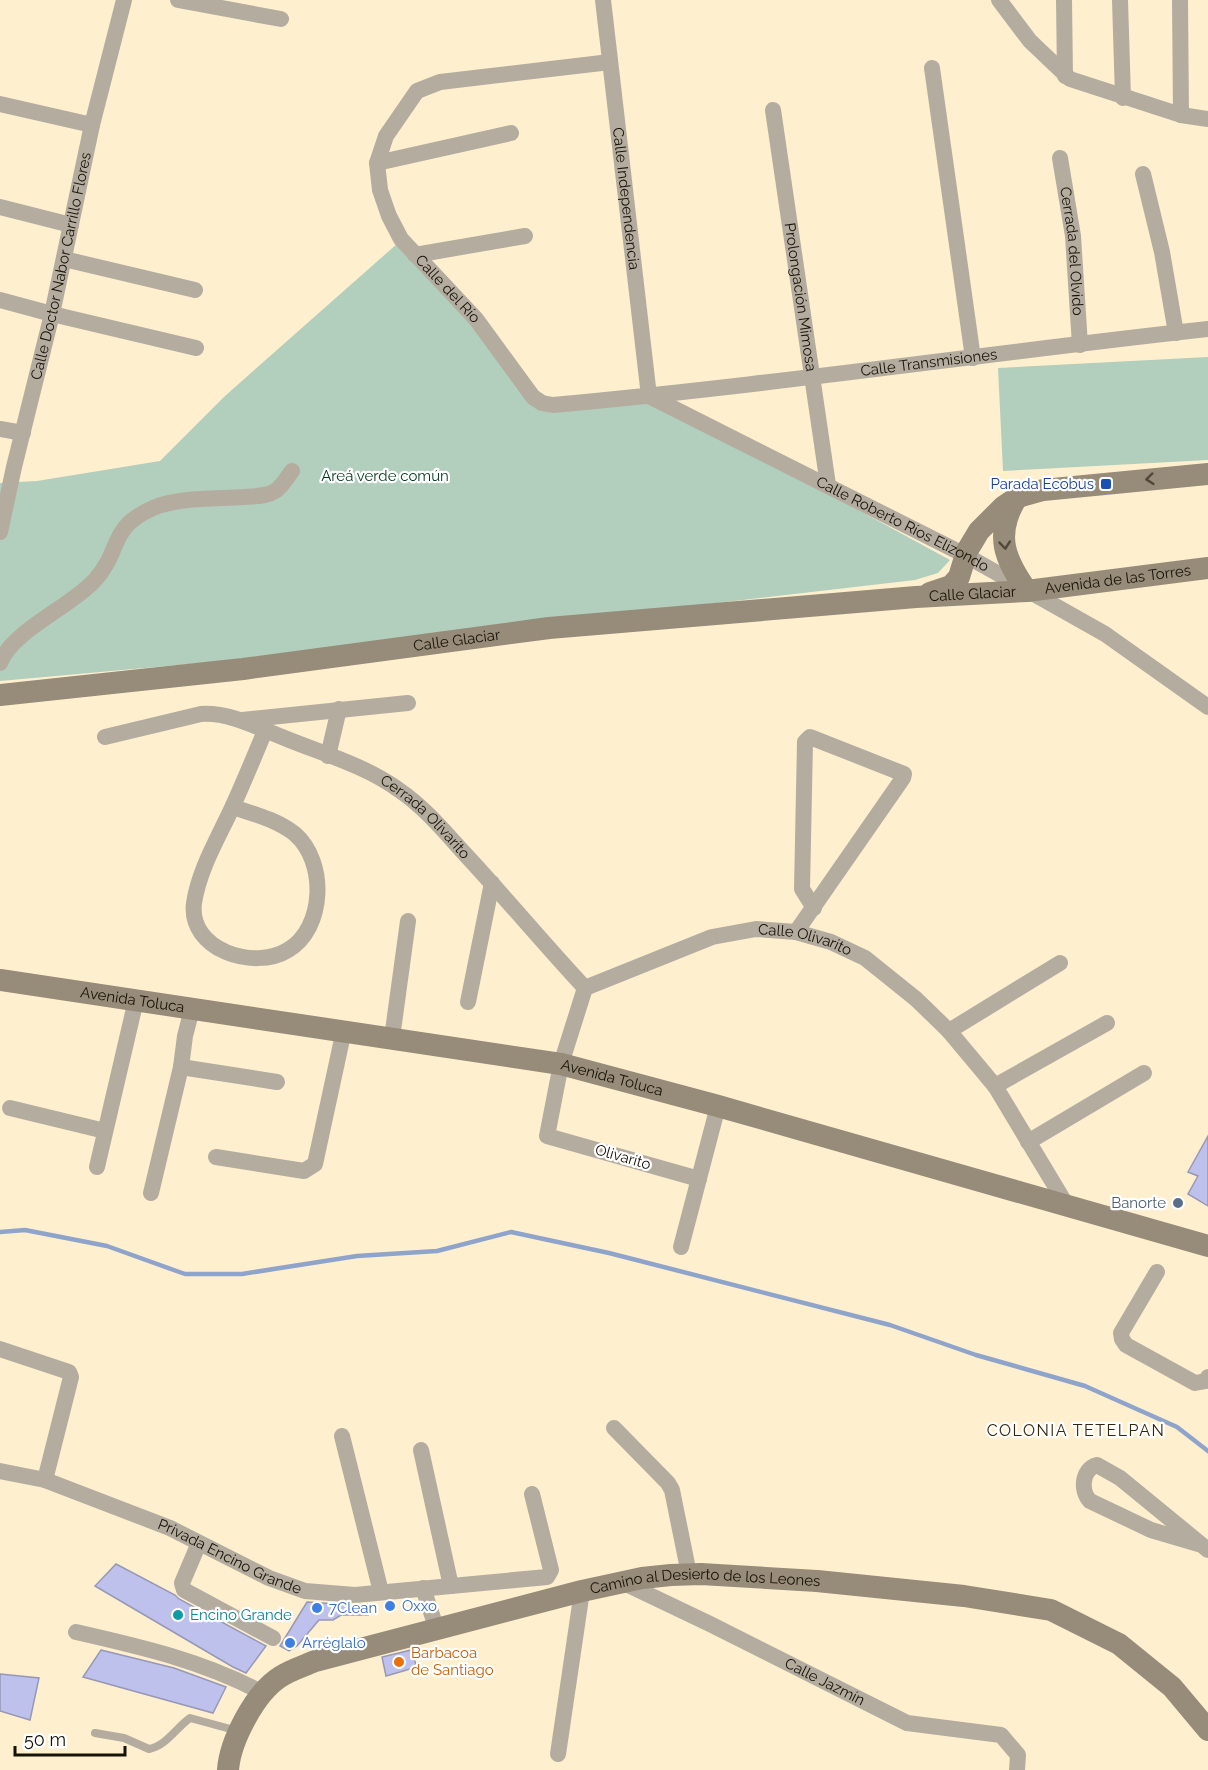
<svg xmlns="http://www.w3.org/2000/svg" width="1208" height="1770" viewBox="0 0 1208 1770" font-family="Raleway,sans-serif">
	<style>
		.green { fill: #b2cebd }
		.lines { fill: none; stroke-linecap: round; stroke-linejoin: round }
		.stream { stroke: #8fa4cb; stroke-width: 4.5 }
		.building { fill: #bfc1ed; stroke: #9798b7; stroke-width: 1.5 }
		.lane { stroke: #b5aca0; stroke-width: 8 }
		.street { stroke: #b5aca0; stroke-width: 16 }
		.secondary { stroke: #978b79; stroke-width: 22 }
		.oneway { stroke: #51483a }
		.transit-dot { fill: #1a4fb4; stroke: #fff; stroke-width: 2 }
		.service-dot { fill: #5c6f8a; stroke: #fff; stroke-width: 2 }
		.shop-dot { fill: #3f7fe0; stroke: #fff; stroke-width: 2 }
		.culture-dot { fill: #0f9aa8; stroke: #fff; stroke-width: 2 }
		.food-dot { fill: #e8710a; stroke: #fff; stroke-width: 2 }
		.labels { text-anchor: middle; stroke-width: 4.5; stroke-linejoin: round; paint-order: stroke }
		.street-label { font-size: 15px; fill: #171207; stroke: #fff }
		.park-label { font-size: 15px; fill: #00391f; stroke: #fff }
		.transit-label { font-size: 15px; fill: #164399; stroke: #fff; text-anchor: end }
		.service-label { font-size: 15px; fill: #4e5e75; stroke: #fff; text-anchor: end }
		.shop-label { font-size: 15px; fill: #366cbe; stroke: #fff; text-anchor: start }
		.culture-label { font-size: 15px; fill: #0d838f; stroke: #fff; text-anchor: start }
		.food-label { font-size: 15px; fill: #c56008; stroke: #fff; text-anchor: start }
		.neighbourhood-label { font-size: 16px; letter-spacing: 1.5px; fill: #33270c; stroke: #fff }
	</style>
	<rect width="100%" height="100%" fill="#feefcf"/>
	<!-- green -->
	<g class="green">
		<path d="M 398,243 L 542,403 L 649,396 L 950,560 L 938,573 L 915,580 L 212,662 L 0,681 L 0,483 L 37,481 L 160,461 L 225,396 Z"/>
		<path d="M 1208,357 L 1208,460 L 1003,471 L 998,368 Z"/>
	</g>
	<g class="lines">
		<!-- stream -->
		<path class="stream" d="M 0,1232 L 25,1230 L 107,1246 L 185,1274 L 242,1274 L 357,1256 L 437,1251 L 511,1232 L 609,1253 L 890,1325 L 976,1355 L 1085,1386 L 1177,1427 L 1208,1451"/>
	</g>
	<!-- building -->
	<g class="building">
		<path d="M 1208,1136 L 1208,1206 L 1188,1194 L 1198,1176 L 1188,1172 Z"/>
		<path d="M 116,1564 L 175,1595 L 179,1599 L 266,1646 L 246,1673 L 233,1667 L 95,1586 Z"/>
		<path d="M 307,1602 L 354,1605 L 367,1604 L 368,1615 L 341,1615 L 333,1620 L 319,1620 L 297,1646 L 289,1651 L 280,1646 Z"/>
		<path d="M 101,1650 L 174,1668 L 226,1687 L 213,1713 L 83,1677 Z"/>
		<path d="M 411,1650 L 417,1667 L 386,1676 L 382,1657 Z"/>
		<path d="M 0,1674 L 39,1678 L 30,1720 L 0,1711 Z"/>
	</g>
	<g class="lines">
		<!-- lane -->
		<path class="lane" d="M 95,1733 L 124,1738 L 149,1749 C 166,1746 176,1728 190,1718 L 238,1731"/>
		<!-- street -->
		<g class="street">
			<path d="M 178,0 L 281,19"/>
			<path id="s1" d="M 603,0 L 649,396"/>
			<path d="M 999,0 L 1030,41 L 1070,79 L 1181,115 L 1208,119"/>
			<path d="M 1064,0 L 1065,76"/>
			<path d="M 1120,0 L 1123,98"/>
			<path d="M 1180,0 L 1181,115"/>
			<path id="s2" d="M 610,62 L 440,82 L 417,91 L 386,136 L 377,163 L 380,190 L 389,216 L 401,239 L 476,319 L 533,397 L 542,403 L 553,405 C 772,385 990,353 1208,329"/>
			<path d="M 932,68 L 973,358"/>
			<path d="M 0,104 L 92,125"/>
			<path id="s3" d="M 773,110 L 828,485"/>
			<path id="s4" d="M 1060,158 L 1073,236 L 1080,345"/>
			<path d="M 377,163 L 511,133"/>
			<path d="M 1143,174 L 1162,252 L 1176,333"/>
			<path d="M 0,207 L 71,225"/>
			<path d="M 415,255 L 525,236"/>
			<path d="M 64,259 L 195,290"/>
			<path d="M 0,300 L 52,314 L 196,348"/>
			<path id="s5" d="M 649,396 L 965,555 L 1105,634 L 1208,707"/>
			<path d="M 0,429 L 23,433"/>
			<path id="s6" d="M 0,532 L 14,467 L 52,314 L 92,125 L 124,0"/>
			<path d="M 0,663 C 13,630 72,606 95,580 C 122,550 108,528 153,508 C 178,497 216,499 244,497 C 254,496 266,497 275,491 C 282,487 287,477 292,471"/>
			<path d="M 242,720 L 408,703"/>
			<path id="s7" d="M 105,737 L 201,714 C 231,712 260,729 287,739 C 324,754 366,766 399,790 C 424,807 444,831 464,853 C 505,897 544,944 585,988"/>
			<path d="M 328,756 L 339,709"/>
			<path d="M 233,807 C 254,814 277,820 295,834 C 327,862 325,928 288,950 C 254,971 188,950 194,903 C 199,870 217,840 231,810 C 243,784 254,757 265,731"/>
			<path d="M 796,932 L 903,778 L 904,774 L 810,737 L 805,742 L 802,889 L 814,908"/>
			<path d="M 468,1002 L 492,883"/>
			<path d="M 949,1031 L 1060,963"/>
			<path d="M 392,1038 L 408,921"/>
			<path d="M 181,1067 L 277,1082"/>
			<path d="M 995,1086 L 1107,1023"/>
			<path d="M 10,1108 L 105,1131"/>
			<path d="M 1028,1142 L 1144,1073"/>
			<path d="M 216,1157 L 304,1171 L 315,1164 L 344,1030"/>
			<path d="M 97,1167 L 136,1000"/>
			<path id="s8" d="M 699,1179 L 547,1136 L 561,1064 L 585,988 L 712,937 L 756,929 L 796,932 L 831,942 L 865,958 L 916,999 L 949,1031 L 995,1086 L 1066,1204"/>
			<path d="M 151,1193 L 181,1067 L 185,1036 L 192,1009"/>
			<path d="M 681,1247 L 718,1106"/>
			<path d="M 1157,1272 L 1121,1333 L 1122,1339 L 1126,1345 L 1195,1383 L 1206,1381 L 1208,1377"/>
			<path d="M 0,1349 L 69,1372 L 71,1377 L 45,1480"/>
			<path d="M 614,1428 L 668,1483 L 672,1490 L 689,1574"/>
			<path d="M 342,1436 L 381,1592"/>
			<path d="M 421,1450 L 451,1586"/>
			<path id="s9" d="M 0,1471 L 45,1480 L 170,1528 L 269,1578 L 305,1591 L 355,1595 L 547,1577 L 551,1570 L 532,1494"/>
			<path d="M 199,1543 L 182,1583 L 184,1590 L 273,1638"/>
			<path d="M 1202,1545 L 1151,1530 L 1090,1501 C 1080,1491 1082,1469 1097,1465 L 1120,1478 L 1208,1550"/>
			<path id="s10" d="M 622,1582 L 710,1624 L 907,1723 L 1001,1735 L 1018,1755 L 1017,1770"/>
			<path d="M 423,1588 L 437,1630"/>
			<path d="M 76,1632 C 142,1647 203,1661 263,1693"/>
			<path d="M 558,1754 L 582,1591"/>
		</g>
		<!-- secondary -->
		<g class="secondary">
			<path d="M 1016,499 C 994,535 1005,560 1027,591"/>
			<path d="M 930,593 L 951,586 L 959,577 L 967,551 L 979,531 L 1003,507 L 1018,497 L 1043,490 L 1208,474"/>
			<path id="s11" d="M 0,695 L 243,669 L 549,628 L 916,597 L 1027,591 L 1208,568"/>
			<path id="s12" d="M 0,980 L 561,1064 L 718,1106 L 1208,1246"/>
			<path id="s13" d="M 228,1770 C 230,1741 255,1693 280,1677 C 290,1670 304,1666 315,1661 L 582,1591 L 642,1578 L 671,1575 L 701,1574 L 817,1581 L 964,1596 L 1051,1610 L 1119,1644 L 1172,1687 L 1208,1730"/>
		</g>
	</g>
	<!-- one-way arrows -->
	<defs><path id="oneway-chevron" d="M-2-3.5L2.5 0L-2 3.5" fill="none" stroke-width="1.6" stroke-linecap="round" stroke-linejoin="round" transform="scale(1.5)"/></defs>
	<g class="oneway">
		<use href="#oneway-chevron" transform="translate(1150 479) rotate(174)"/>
		<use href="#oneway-chevron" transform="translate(1005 545) rotate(84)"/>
	</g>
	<!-- markers -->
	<rect class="transit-dot" x="1100" y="478" width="12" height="12" rx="3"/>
	<circle class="service-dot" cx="1178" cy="1203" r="6"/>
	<g class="shop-dot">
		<circle cx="390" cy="1606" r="6"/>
		<circle cx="317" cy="1608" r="6"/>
		<circle cx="290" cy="1643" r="6"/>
	</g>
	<circle class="culture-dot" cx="178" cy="1615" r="6"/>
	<circle class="food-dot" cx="399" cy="1662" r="6"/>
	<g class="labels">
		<!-- street labels -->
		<g class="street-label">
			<text dy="5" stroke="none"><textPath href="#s1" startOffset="200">Calle Independencia</textPath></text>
			<text dy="5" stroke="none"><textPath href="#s4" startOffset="94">Cerrada del Olvido</textPath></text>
			<text dy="5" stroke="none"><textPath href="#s6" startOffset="273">Calle Doctor Nabor Carrillo Flores</textPath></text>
			<text dy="5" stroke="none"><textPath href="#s2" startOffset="428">Calle del Río</textPath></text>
			<text dy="5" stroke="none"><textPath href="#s3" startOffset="189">Prolongación Mimosa</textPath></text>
			<text dy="5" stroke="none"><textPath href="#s2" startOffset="966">Calle Transmisiones</textPath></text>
			<text dy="5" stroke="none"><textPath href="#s5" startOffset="284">Calle Roberto Ríos Elizondo</textPath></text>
			<text dy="5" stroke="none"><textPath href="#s11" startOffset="1124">Avenida de las Torres</textPath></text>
			<text dy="5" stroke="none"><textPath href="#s11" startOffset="978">Calle Glaciar</textPath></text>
			<text dy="5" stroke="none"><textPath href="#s11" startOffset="460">Calle Glaciar</textPath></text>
			<text dy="5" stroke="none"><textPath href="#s7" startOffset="350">Cerrada Olivarito</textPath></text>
			<text dy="5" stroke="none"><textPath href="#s8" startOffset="543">Calle Olivarito</textPath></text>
			<text dy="5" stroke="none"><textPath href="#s12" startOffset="134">Avenida Toluca</textPath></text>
			<text dy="5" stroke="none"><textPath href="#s12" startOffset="620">Avenida Toluca</textPath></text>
			<text transform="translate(623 1157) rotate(16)" y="5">Olivarito</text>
			<text dy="5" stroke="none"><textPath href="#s9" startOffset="246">Privada Encino Grande</textPath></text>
			<text dy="5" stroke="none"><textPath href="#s13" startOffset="548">Camino al Desierto de los Leones</textPath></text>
			<text dy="5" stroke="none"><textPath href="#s10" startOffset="226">Calle Jazmín</textPath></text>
		</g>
		<!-- park labels -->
		<g class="park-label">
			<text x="385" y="481">Areá verde común</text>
		</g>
		<!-- transit labels -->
		<g class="transit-label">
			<text x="1094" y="489">Parada Ecobus</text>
		</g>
		<!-- service labels -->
		<g class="service-label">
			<text x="1166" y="1208">Banorte</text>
		</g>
		<!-- shop labels -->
		<g class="shop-label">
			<text x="402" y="1611">Oxxo</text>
			<text x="329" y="1613">7Clean</text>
			<text x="302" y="1648">Arréglalo</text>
		</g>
		<!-- culture labels -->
		<g class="culture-label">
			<text x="190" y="1620">Encino Grande</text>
		</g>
		<!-- food labels -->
		<g class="food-label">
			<text x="411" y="1658">Barbacoa<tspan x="411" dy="17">de Santiago</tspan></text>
		</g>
		<!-- neighbourhood labels -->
		<g class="neighbourhood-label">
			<text x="1076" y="1436">COLONIA TETELPAN</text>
		</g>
	</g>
	<!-- scale -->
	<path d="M15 1746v9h110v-9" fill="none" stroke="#171207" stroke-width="3"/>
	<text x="24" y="1746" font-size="18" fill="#171207" stroke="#ffffff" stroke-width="4.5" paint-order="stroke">50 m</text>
</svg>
